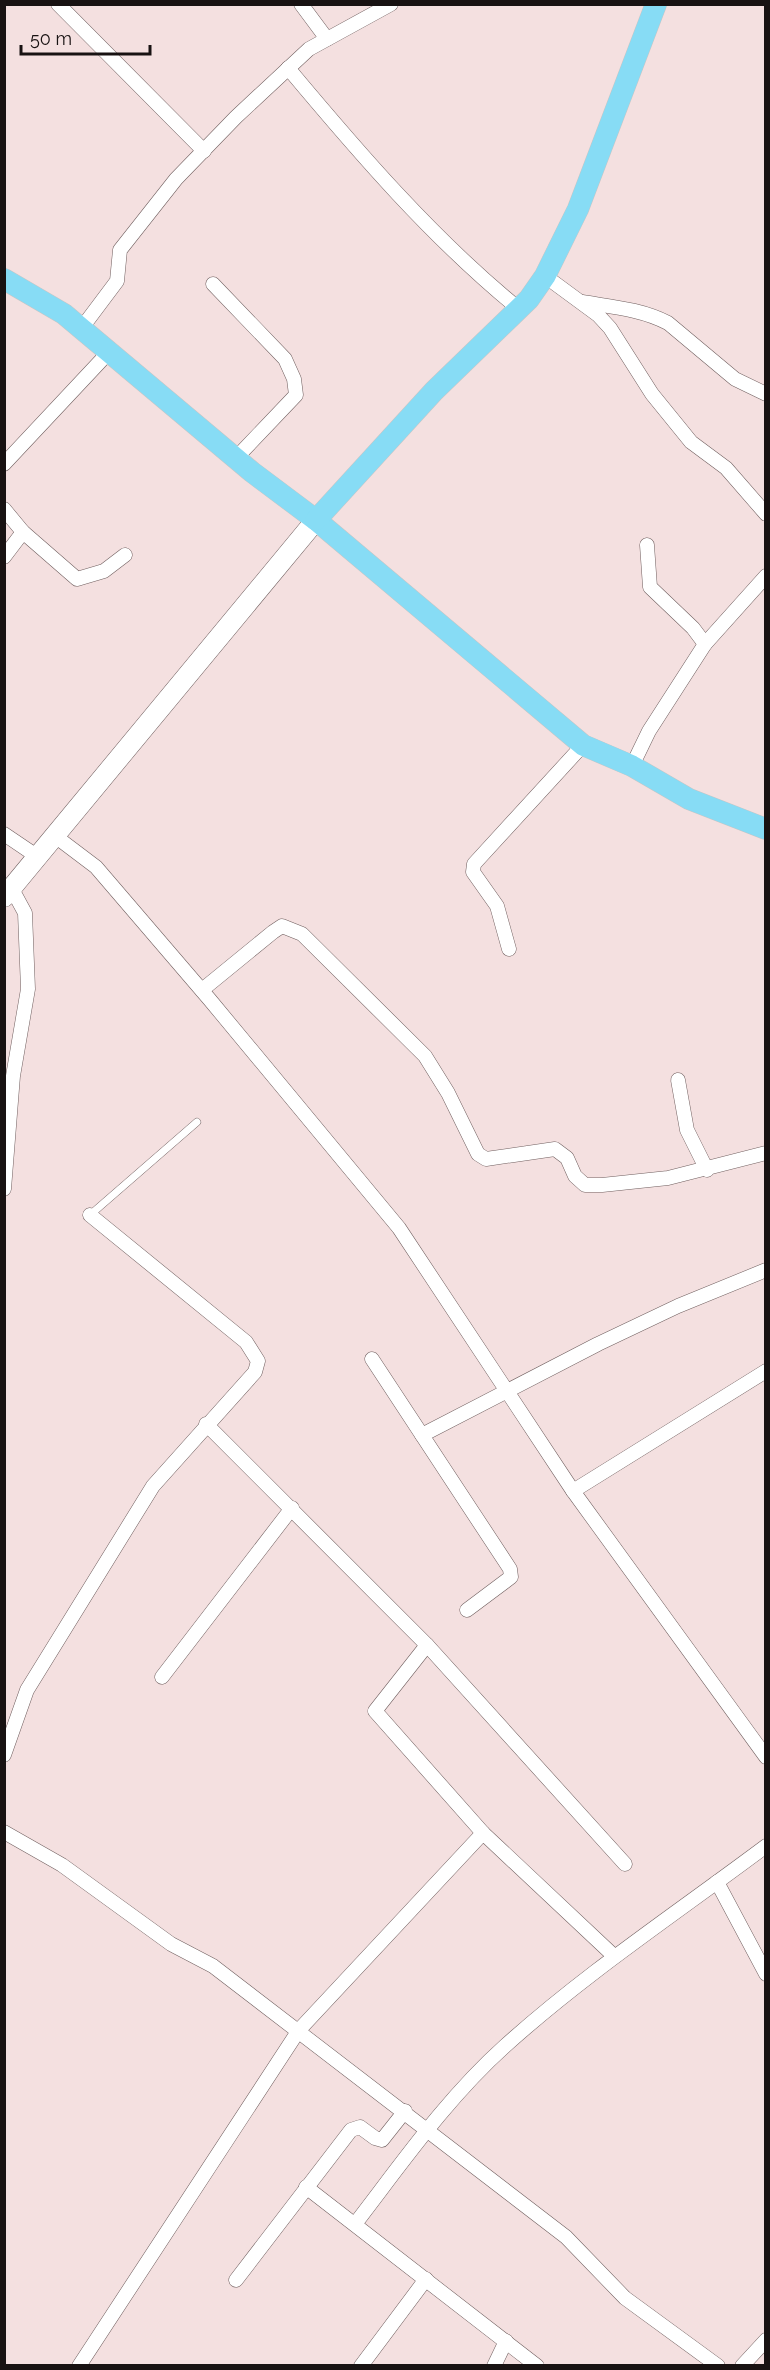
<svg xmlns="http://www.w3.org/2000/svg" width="770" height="2370" viewBox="0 0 770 2370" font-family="Raleway,sans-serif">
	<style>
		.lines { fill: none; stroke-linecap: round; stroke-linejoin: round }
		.service-casing { stroke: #705f5f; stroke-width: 8 }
		.minor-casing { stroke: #705f5f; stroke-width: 15 }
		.secondary-casing { stroke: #705f5f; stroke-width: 21 }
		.primary-casing { stroke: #c8c6c6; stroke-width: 22 }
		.service { stroke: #fff; stroke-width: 7 }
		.minor { stroke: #fff; stroke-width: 14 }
		.secondary { stroke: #fff; stroke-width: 20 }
		.primary { stroke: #87dcf5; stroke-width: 21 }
	</style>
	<rect width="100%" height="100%" fill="#f4e0e0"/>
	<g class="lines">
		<!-- service casing -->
		<g class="service-casing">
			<path id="service" d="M 90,1215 L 197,1122"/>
		</g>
		<!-- minor casing -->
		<g class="minor-casing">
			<g id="minor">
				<path d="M 58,4 L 204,151"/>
				<path d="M 301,4 L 327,39"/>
				<path d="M 288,68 C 359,153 433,239 519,309"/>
				<path d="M 545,276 L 598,315 L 610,328 L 652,394 L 691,442 L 726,468 L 766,514"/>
				<path d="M 213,284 L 285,359 L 294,379 L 296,395 L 236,458"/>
				<path d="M 582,302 C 612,307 641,309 668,323 L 735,379 L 766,394"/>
				<path d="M 81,329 L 117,281 L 120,250 L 176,179 L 236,117 L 309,49 L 391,4"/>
				<path d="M 4,464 L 109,352"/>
				<path d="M 4,509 L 23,532 L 77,579 L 104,571 L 125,555"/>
				<path d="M 4,557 L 23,532"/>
				<path d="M 705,644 L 766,576"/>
				<path d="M 632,766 L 649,731 L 705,644 L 693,628 L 650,587 L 647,545"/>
				<path d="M 4,834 L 38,857"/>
				<path d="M 55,836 L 96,867 L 210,1000 L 399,1228 L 573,1491 L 766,1757"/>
				<path d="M 509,949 L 497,906 L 473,872 L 474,864 L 583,745"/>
				<path d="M 202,990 L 273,932 L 282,926 L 302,934 L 425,1056 L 448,1093 L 478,1154 L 486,1159 L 555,1149 L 567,1158 L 575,1176 L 585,1185 L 602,1185 L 668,1178 L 766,1153"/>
				<path d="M 678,1080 L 687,1130 L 707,1170"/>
				<path d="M 4,1189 L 13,1076 L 28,989 L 25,913 L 12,889"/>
				<path d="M 372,1359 L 510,1569 L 511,1577 L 467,1610"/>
				<path d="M 206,1424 L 427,1645 L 625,1864"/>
				<path d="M 422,1435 L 598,1344 L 678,1306 L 766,1270"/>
				<path d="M 573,1491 L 766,1371"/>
				<path d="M 427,1645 L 375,1711 L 483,1833"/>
				<path d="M 162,1677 L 292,1508"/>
				<path d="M 4,1755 L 27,1690 L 153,1486 L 255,1372 L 258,1361 L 246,1342 L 90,1215"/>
				<path d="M 4,1832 L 62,1865 L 171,1944 L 213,1966 L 566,2237 L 625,2298 L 718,2366"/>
				<path d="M 717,1882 L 766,1974"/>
				<path d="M 306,2187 L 537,2366"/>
				<path d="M 355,2224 C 402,2163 447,2098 505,2046 C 586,1973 678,1912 766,1846"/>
				<path d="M 236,2280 L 351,2130 L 360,2127 L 375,2138 L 382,2140 L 405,2111"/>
				<path d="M 79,2366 L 299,2030 L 483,1833 L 614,1956"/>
				<path d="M 361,2366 L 426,2279"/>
				<path d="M 494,2366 L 506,2341"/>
				<path d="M 742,2366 L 766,2340"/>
			</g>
		</g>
		<!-- secondary casing -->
		<g class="secondary-casing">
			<path id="secondary" d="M 4,897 L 316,520"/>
		</g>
		<!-- primary casing -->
		<g class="primary-casing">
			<g id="primary">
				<path d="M 4,279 L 64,314 L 252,472 L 316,520 L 583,745 L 632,766 L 689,799 L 766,829"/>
				<path d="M 316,520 L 434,391 L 529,299 L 545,276 L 578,209 L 656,4"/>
			</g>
		</g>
		<!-- service -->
		<use href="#service" class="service"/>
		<!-- minor -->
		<use href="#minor" class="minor"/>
		<!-- secondary -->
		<use href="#secondary" class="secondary"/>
		<!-- primary -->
		<use href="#primary" class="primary"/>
	</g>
	<!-- border -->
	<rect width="770" height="2370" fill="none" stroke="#181212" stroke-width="12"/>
	<!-- scale -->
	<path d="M21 45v9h129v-9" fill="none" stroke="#181212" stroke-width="3"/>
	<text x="30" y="45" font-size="18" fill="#181212" stroke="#f4e0e0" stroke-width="4.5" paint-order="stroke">50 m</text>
</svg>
